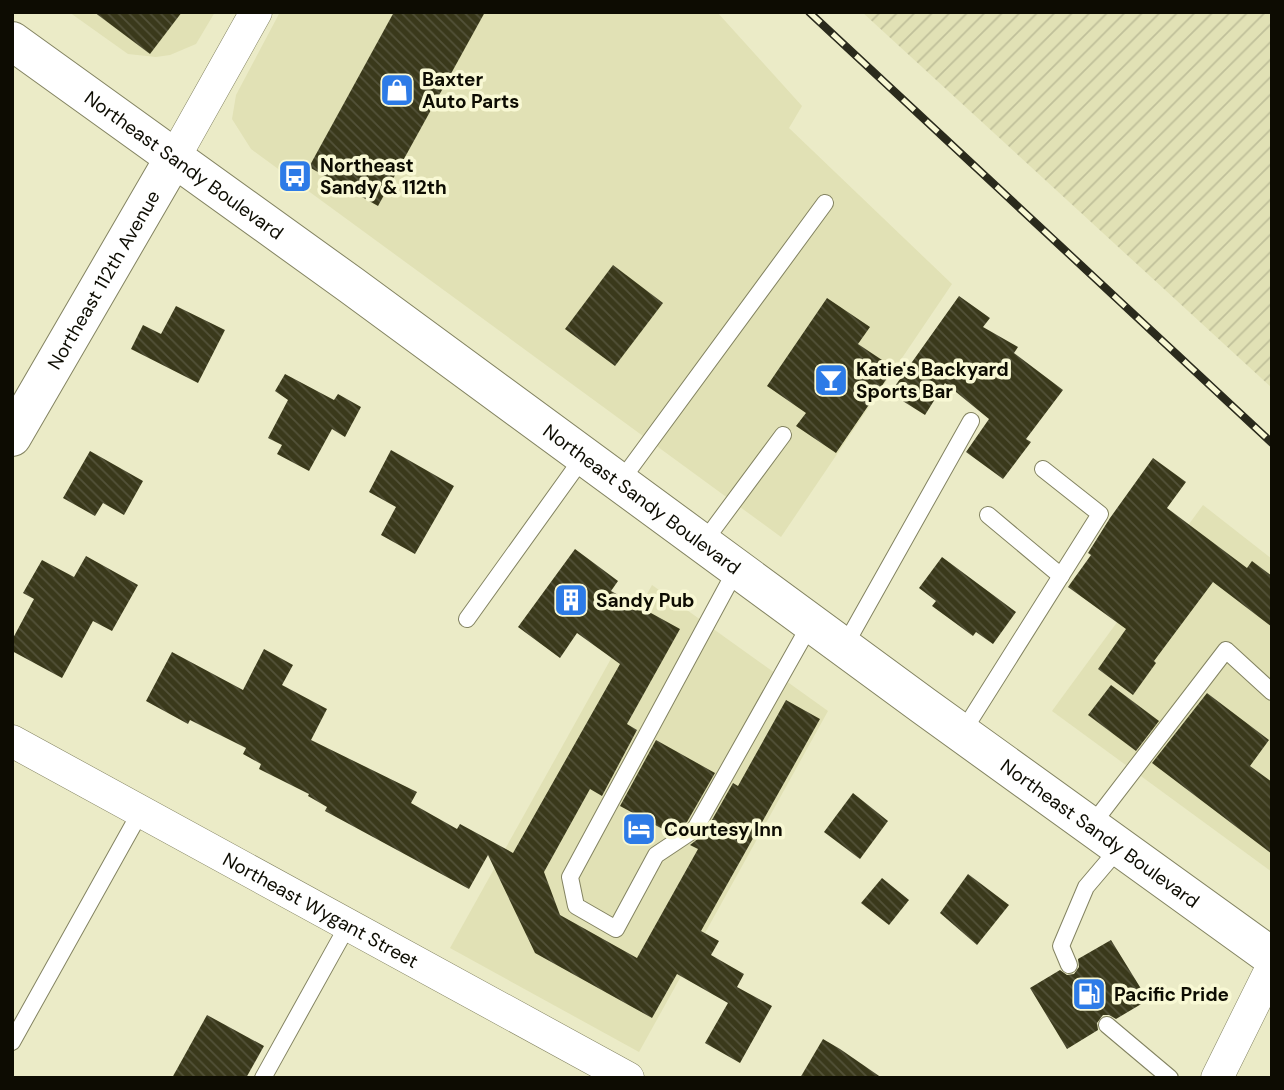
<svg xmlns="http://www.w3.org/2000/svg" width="1284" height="1090" viewBox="0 0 1284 1090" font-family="'DM Sans',sans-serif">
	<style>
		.built { fill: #e1e1b5 }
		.industrial { fill: url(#industrial-furrows) }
		.building { fill: url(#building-back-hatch) }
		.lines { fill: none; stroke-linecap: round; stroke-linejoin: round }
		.lane-casing { stroke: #838361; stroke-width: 18 }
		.street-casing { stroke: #838361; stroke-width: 33 }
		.secondary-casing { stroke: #838361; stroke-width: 40 }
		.primary-casing { stroke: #838361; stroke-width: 40 }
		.lane { stroke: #fff; stroke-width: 16 }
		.street { stroke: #fff; stroke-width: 32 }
		.secondary { stroke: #fff; stroke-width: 38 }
		.primary { stroke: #fff; stroke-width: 38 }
		.rail-casing { stroke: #2a2a1c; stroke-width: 8 }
		.rail { stroke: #f8f8d4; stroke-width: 5; stroke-dasharray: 16; stroke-linecap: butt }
		.labels { text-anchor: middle; stroke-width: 7; stroke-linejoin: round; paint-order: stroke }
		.poi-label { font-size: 19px; font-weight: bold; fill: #0d0c02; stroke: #f8f8d4; text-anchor: start }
		.street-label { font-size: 19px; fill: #0d0c02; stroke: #f8f8d4 }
	</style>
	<defs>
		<pattern id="industrial-furrows" width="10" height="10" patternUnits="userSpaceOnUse" patternTransform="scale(1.75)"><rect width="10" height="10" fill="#e1e1b5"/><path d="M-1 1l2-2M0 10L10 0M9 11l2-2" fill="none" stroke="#c0c09a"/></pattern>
		<pattern id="building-back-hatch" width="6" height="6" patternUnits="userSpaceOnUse" patternTransform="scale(1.75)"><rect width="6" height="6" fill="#3a391b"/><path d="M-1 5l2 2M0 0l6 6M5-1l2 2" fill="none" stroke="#535239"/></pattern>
	</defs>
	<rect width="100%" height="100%" fill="#ebebc7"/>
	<!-- built -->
	<g class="built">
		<path d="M 69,12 L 215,12 L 196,44 L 170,55 L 156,57 L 128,54 Z"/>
		<path d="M 280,12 L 717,12 L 802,106 L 789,128 L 952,284 L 781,537 L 251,149 L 232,119 L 236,95 Z"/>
		<path d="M 1203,505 L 1272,559 L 1272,872 L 1052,711 Z"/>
		<path d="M 652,585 L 828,711 L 639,1052 L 450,948 Z"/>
	</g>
	<!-- industrial -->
	<path class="industrial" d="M 862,12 L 1272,12 L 1272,388 Z"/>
	<!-- building -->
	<g class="building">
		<path d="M 94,12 L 182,12 L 150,54 Z"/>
		<path d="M 394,12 L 485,12 L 378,206 L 309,167 Z"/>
		<path d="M 613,265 L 663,303 L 615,366 L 565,329 Z"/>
		<path d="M 959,296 L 990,318 L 983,327 L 1018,347 L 1014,353 L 1063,390 L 1026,439 L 1031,442 L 1003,479 L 966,452 L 989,419 L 945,383 L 925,415 L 890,393 Z"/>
		<path d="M 827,298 L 870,327 L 858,344 L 894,368 L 836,453 L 796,426 L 806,413 L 767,386 Z"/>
		<path d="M 176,306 L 225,330 L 198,383 L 131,349 L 143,325 L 161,334 Z"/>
		<path d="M 285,374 L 334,400 L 338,394 L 361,407 L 345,437 L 332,429 L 309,471 L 277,454 L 282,445 L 268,438 L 288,400 L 275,391 Z"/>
		<path d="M 391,450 L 454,486 L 415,554 L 381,535 L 396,507 L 369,492 Z"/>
		<path d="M 90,451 L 143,481 L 124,515 L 103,503 L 95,516 L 63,498 Z"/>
		<path d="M 1153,458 L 1186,482 L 1167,508 L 1247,568 L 1252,561 L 1272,576 L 1272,627 L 1213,582 L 1154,661 L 1156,663 L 1133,695 L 1098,669 L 1126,629 L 1068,587 L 1091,555 L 1088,553 L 1110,518 Z"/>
		<path d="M 575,549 L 618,581 L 611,591 L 680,629 L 627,724 L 637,730 L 602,796 L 590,789 L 544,872 L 560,915 L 637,958 L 698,849 L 690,845 L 704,834 L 733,783 L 738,786 L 786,700 L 820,719 L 701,931 L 719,941 L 711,955 L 744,974 L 737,987 L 772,1006 L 740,1063 L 705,1043 L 728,1003 L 677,974 L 652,1018 L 535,953 L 488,855 L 469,889 L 325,811 L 327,807 L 308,796 L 309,794 L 259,769 L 261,764 L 243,754 L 246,748 L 190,720 L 188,724 L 146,701 L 172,652 L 243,690 L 264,649 L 293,665 L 282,685 L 327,709 L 311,740 L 417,792 L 411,803 L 457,829 L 460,824 L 513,853 L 620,664 L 577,633 L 560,658 L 518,627 Z"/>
		<path d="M 86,556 L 138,585 L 112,631 L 93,621 L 62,678 L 12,651 L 12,640 L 34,599 L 23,593 L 42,560 L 74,577 Z"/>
		<path d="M 942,557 L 1016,612 L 993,644 L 976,632 L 973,636 L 932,606 L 936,601 L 919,588 Z"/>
		<path d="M 1111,685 L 1159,721 L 1136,751 L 1088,715 Z"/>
		<path d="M 1207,693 L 1269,740 L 1250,766 L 1272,782 L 1272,854 L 1152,763 Z"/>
		<path d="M 656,740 L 715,773 L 687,822 L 670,833 L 620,806 Z"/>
		<path d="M 853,793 L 888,821 L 860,859 L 824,832 Z"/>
		<path d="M 968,874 L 1009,905 L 977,945 L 940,913 Z"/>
		<path d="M 882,878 L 909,900 L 889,925 L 861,903 Z"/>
		<path d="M 1111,940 L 1148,1000 L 1116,1019 L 1109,1015 L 1103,1015 L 1097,1023 L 1098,1030 L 1067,1049 L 1030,988 L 1060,970 L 1067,975 L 1074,974 L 1079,967 L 1078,959 Z"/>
		<path d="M 207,1015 L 264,1046 L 246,1078 L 172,1078 Z"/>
		<path d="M 823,1039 L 840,1049 L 882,1078 L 800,1078 Z"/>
	</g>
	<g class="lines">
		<!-- lane casing -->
		<g class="lane-casing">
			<g id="lane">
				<path d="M 620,482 L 825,203"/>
				<path d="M 988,515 L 1061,576"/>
				<path d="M 703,543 L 783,435"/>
				<path d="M 737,568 L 570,877 L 576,906 L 616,929 L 656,855 L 695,829 L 811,623"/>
				<path d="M 467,619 L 584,456"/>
				<path d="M 844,647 L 971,421"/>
				<path d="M 962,733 L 1100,514 L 1043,469"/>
				<path d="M 1091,826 L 1226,650 L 1272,692"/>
				<path d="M 1069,965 L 1061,946 L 1086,887 L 1120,847"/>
				<path d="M 1107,1025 L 1170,1078"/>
				<path d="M 12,1042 L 141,811"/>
				<path d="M 263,1078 L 348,925"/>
			</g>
		</g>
		<!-- street casing -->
		<g class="street-casing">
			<g id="street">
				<path d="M 174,158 L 256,12"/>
				<path id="s1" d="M 12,741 L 628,1078"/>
				<path d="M 1217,1078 L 1272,967"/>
			</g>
		</g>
		<!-- secondary casing -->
		<g class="secondary-casing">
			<g id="secondary">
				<path id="s2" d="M 12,437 L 174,158"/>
			</g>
		</g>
		<!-- primary casing -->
		<g class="primary-casing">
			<g id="primary">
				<path id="s3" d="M 12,41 L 351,285 L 924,706 L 1272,957"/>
			</g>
		</g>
		<!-- lane -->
		<use href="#lane" class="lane"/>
		<!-- street -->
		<use href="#street" class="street"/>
		<!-- secondary -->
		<use href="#secondary" class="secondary"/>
		<!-- primary -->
		<use href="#primary" class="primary"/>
		<!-- rail casing -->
		<g class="rail-casing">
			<path id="rail" d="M 809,12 L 1272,443"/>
		</g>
		<!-- rail -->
		<use href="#rail" class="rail"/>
	</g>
	<!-- icons -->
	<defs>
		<g id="shop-square" transform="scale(1.75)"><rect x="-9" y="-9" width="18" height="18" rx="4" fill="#2d7be7" stroke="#f8f8d4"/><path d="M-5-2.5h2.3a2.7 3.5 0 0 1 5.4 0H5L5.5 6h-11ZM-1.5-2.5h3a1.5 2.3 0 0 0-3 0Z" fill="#fff"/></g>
		<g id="bus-square" transform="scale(1.75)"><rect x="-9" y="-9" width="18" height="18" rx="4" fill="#2d7be7" stroke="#f8f8d4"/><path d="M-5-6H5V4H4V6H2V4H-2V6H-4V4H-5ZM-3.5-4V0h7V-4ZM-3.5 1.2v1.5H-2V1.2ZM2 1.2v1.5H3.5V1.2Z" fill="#fff"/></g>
		<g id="bar-square" transform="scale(1.75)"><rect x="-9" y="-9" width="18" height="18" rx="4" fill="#2d7be7" stroke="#f8f8d4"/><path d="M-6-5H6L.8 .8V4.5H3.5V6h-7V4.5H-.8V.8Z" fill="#fff"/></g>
		<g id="building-square" transform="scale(1.75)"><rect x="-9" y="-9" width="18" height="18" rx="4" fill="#2d7be7" stroke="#f8f8d4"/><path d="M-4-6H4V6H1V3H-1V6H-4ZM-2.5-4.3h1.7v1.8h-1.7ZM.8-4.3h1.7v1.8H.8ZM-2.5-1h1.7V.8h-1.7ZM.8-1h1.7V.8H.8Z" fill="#fff"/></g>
		<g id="hotel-square" transform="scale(1.75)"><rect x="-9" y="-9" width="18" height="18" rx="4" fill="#2d7be7" stroke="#f8f8d4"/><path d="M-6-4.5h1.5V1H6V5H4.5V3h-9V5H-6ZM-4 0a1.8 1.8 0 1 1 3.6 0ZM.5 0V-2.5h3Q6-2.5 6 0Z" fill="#fff"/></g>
		<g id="fuel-square" transform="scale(1.75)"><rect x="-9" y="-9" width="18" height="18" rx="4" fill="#2d7be7" stroke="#f8f8d4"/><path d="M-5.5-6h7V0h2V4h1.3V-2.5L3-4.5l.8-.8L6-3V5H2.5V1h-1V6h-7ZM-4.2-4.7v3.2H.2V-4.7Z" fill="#fff"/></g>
	</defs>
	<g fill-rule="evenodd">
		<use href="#shop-square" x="397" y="90"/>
		<use href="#bus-square" x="295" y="176"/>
		<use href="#bar-square" x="831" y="380"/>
		<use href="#building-square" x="571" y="600"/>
		<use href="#hotel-square" x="639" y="829"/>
		<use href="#fuel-square" x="1089" y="994"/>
	</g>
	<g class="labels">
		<!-- poi labels -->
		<g class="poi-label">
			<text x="422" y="86">Baxter<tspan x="422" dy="22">Auto Parts</tspan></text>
			<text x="320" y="172">Northeast<tspan x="320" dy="22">Sandy &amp; 112th</tspan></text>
			<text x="856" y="376">Katie's Backyard<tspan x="856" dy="22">Sports Bar</tspan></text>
			<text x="596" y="607">Sandy Pub</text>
			<text x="664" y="836">Courtesy Inn</text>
			<text x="1114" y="1001">Pacific Pride</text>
		</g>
		<!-- street labels -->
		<g class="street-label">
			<text dy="7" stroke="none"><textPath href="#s3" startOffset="212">Northeast Sandy Boulevard</textPath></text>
			<text dy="7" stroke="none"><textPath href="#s2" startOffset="182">Northeast 112th Avenue</textPath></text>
			<text dy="7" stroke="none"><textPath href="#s3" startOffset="779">Northeast Sandy Boulevard</textPath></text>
			<text dy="7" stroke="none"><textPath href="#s3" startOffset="1346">Northeast Sandy Boulevard</textPath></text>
			<text dy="7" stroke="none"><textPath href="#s1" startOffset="352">Northeast Wygant Street</textPath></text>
		</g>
	</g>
	<!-- border -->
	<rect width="1284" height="1090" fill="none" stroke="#0d0c02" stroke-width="28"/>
</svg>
